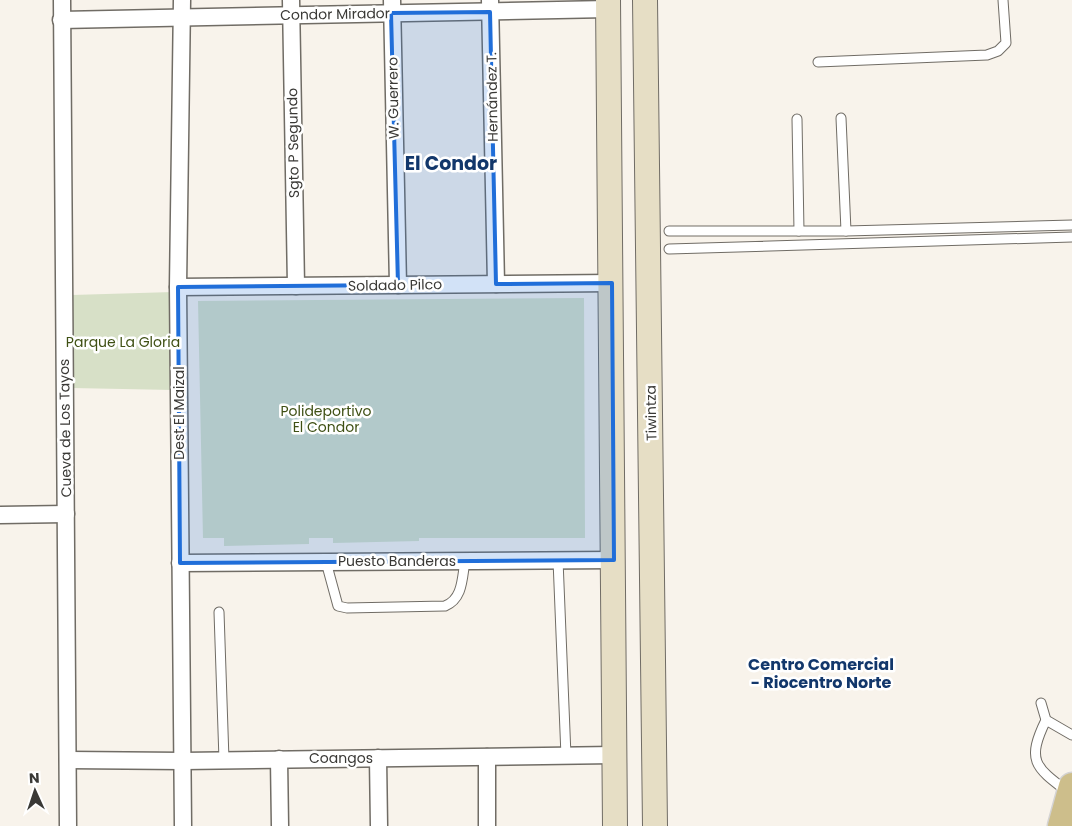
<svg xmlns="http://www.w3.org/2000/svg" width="1072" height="826" viewBox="0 0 1072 826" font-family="Poppins,sans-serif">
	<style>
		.green { fill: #d7e0c7 }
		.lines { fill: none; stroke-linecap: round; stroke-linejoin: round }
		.lane-casing { stroke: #706c65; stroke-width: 11 }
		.street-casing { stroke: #706c65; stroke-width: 19 }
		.secondary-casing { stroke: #706c65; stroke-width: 26 }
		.primary-casing { stroke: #d4d3d3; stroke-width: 29 }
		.lane { stroke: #fff; stroke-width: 9 }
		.street { stroke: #fff; stroke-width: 16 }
		.secondary { stroke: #e6dec5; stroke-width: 24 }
		.primary { stroke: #cdbe8b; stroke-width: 26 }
		.marked { fill: #206ed9; fill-opacity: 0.2; stroke: #206ed9; stroke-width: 4; stroke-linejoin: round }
		.labels { text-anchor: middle; stroke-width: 5; stroke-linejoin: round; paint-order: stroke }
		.street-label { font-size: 14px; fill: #3a3936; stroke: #fff }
		.park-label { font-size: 14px; fill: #3f5014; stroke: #fff }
		.quarter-label { font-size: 16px; font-weight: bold; fill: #12376b; stroke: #fff }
		.district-label { font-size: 19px; font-weight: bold; fill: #12376b; stroke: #fff }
	</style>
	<rect width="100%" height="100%" fill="#f8f3eb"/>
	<!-- green -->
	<g class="green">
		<path d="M 173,292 L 173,390 L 72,388 L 72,295 Z"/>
		<path d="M 584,298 L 585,538 L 419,538 L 419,541 L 333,543 L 333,538 L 309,538 L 309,544 L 224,546 L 224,538 L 203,538 L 198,301 Z"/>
	</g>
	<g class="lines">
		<!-- lane casing -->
		<g class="lane-casing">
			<g id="lane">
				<path d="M 818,62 L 987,55 L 998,51 L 1006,43 L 1003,0"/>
				<path d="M 841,118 L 846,231"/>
				<path d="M 797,119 L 799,231"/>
				<path d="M 669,231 L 846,231 L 1072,225"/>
				<path d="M 669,249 L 1072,237"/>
				<path d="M 558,560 L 566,756"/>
				<path d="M 326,562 L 338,606 L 347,608 L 445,606 C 463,599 462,578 465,561"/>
				<path d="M 219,612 L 224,760"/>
				<path d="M 1041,703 L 1046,720 L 1072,735"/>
				<path d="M 1046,720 C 1026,761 1035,767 1068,792"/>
			</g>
		</g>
		<!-- street casing -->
		<g class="street-casing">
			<g id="street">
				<path d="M 62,0 L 68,826"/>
				<path d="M 182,0 L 178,287 L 183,826"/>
				<path d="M 291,0 L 296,286"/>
				<path d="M 392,0 L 398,285"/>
				<path d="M 490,0 L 496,284"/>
				<path d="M 61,20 L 608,9"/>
				<path d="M 178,287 L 612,283"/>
				<path d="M 0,515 L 66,514"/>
				<path d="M 180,563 L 614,560"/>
				<path d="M 487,757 L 487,826"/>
				<path d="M 378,758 L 379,826"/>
				<path d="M 279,759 L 280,826"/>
				<path d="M 68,760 L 183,761 L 614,755"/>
			</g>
		</g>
		<!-- secondary casing -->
		<g class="secondary-casing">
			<g id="secondary">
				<path d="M 608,0 L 615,826"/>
				<path d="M 645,0 L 655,826"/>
			</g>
		</g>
		<!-- primary casing -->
		<g class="primary-casing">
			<path id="primary" d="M 1061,826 L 1072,786"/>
		</g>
		<!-- lane -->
		<use href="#lane" class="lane"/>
		<!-- street -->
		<use href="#street" class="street"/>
		<!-- secondary -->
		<use href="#secondary" class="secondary"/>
		<!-- primary -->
		<use href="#primary" class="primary"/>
	</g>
	<!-- marked area -->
	<path class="marked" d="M 490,12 L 496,284 L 612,283 L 614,560 L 180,563 L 178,287 L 398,285 L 391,13 Z"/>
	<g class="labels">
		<!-- street labels -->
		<g class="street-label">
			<text transform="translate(335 14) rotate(-1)" y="5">Condor Mirador</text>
			<text transform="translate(492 97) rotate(-91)" y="5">Hernández T.</text>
			<text transform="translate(393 98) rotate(-91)" y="5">W. Guerrero</text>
			<text transform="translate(293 143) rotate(-91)" y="5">Sgto P Segundo</text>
			<text transform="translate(395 285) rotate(-1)" y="5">Soldado Pilco</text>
			<text transform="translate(179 413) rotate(-90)" y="5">Dest El Maizal</text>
			<text transform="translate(651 413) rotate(-91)" y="5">Tiwintza</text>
			<text transform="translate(65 428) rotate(-91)" y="5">Cueva de Los Tayos</text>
			<text x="397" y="566">Puesto Banderas</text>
			<text x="341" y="763">Coangos</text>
		</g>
		<!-- park labels -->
		<g class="park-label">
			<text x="123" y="347">Parque La Gloria</text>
			<text x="326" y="416">Polideportivo<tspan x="326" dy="16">El Condor</tspan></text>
		</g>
		<!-- quarter labels -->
		<g class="quarter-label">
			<text x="821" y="670">Centro Comercial<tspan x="821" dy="18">- Riocentro Norte</tspan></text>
		</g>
		<!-- district labels -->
		<g class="district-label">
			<text x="451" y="170">El Condor</text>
		</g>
	</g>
	<!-- north arrow -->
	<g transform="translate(35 791) rotate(357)" stroke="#ffffff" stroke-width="4" paint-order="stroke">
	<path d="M0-4L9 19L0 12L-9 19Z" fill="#3a3936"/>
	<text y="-8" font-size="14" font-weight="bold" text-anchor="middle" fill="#3a3936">N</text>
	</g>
</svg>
